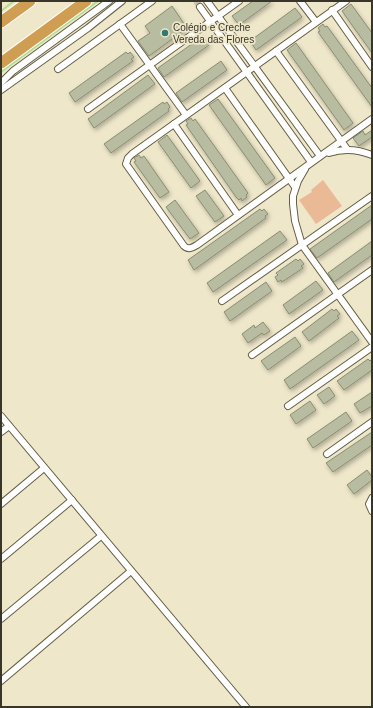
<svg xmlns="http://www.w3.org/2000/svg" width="373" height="708" viewBox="0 0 373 708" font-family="Helvetica,sans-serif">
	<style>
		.green { fill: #eab995 }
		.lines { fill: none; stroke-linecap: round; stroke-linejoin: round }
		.stream { stroke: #b1de91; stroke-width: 2 }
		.building { fill: #b8bca0; stroke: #898d72; filter: url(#shadow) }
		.minor-tunnel { stroke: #cac3aa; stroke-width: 6; stroke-dasharray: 6 3; stroke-linecap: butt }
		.minor-casing { stroke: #665f46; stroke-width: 8 }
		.motorway-casing { stroke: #fff; stroke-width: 13 }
		.minor { stroke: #fff; stroke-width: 6 }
		.motorway { stroke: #d09e52; stroke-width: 11 }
		.poi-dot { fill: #307874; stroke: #efe7ca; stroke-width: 1.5 }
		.labels { text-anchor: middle; stroke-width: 3.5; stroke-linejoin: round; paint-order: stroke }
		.poi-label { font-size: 10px; fill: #38352a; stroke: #efe7ca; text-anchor: start }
	</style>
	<defs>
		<filter id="shadow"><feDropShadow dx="1.5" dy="2.5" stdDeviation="2" flood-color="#0004"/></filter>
	</defs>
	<rect width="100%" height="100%" fill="#efe7ca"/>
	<!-- green -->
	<path class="green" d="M 323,180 L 342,206 L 316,224 L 299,200 L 312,192 L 311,190 Z"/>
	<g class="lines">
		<!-- stream -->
		<g class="stream">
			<path d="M 1,11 L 14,1"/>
			<path d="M 1,72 L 98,1"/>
		</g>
	</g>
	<!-- building -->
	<g class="building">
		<path d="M 253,1 L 272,1 L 239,25 L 232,16 Z"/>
		<path d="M 351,4 L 372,33 L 372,53 L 342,11 Z"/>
		<path d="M 172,6 L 187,28 L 149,56 L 138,41 L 150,33 L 145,26 Z"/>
		<path d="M 295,8 L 302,17 L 256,50 L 250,41 Z"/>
		<path d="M 323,24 L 325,27 L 327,26 L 372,88 L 372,107 L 318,32 L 320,31 L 318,28 Z"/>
		<path d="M 203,36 L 209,45 L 164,77 L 158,68 Z"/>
		<path d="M 296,43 L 353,123 L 344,130 L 287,50 Z"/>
		<path d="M 126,52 L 128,54 L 130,52 L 134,57 L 131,59 L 133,61 L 75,102 L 69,93 Z"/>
		<path d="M 221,61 L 227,70 L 182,102 L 176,93 Z"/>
		<path d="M 148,75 L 155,84 L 94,128 L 88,119 Z"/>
		<path d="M 218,99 L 275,178 L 266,185 L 209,105 Z"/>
		<path d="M 163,102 L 164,104 L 167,102 L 170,107 L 168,109 L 169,111 L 111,153 L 104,144 Z"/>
		<path d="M 191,118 L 193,121 L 195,119 L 248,193 L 246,195 L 247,197 L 242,201 L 241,198 L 239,200 L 236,197 L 186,125 L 188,124 L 186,121 Z"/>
		<path d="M 372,130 L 372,137 L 359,146 L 353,138 L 363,131 L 365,135 Z"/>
		<path d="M 167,135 L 200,181 L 191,188 L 158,142 Z"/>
		<path d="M 139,155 L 141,158 L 144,156 L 169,192 L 160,198 L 134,162 L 136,161 L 134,158 Z"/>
		<path d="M 205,190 L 224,216 L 215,222 L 196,196 Z"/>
		<path d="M 175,200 L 199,233 L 190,239 L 166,207 Z"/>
		<path d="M 372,205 L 372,219 L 317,258 L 310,249 Z"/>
		<path d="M 260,209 L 262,211 L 264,209 L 268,214 L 265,216 L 266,218 L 194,270 L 188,260 Z"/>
		<path d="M 280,231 L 287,240 L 213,292 L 207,283 Z"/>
		<path d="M 372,241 L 372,255 L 334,282 L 328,273 Z"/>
		<path d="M 296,259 L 298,261 L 300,259 L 304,264 L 301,266 L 303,268 L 282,282 L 281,280 L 278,282 L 275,277 L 278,275 L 276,273 Z"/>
		<path d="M 316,281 L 323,290 L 289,314 L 283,305 Z"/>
		<path d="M 266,282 L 272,291 L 230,321 L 224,312 Z"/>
		<path d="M 332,309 L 334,311 L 336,309 L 340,314 L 337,316 L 339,318 L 309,341 L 302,332 Z"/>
		<path d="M 263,322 L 270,331 L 264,335 L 262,333 L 248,343 L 242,334 L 254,325 L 255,328 Z"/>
		<path d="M 352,331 L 359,340 L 290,389 L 284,380 Z"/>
		<path d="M 295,337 L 301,346 L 268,370 L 261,361 Z"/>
		<path d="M 368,359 L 370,361 L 372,359 L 372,370 L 344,390 L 337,381 Z"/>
		<path d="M 329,387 L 335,396 L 324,404 L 317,395 Z"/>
		<path d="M 372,392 L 372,406 L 360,413 L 354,404 Z"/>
		<path d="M 310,401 L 316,410 L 296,424 L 290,415 Z"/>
		<path d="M 346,412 L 352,421 L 313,448 L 307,439 Z"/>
		<path d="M 372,432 L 372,445 L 333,472 L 326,463 Z"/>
		<path d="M 367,470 L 372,477 L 372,480 L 354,494 L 347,485 Z"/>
	</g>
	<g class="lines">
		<!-- minor-tunnel -->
		<path class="minor-tunnel" d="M 196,1 L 200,7"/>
		<!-- minor casing -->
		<g class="minor-casing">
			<g id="minor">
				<path d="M 207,1 L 320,156"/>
				<path d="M 300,1 L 316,22"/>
				<path d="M 346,1 L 132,154 L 128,158 L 126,164 L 184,246 C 188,250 192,248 197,245 L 372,119"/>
				<path d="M 200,7 L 311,162"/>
				<path d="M 332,10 L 372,67"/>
				<path d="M 120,24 L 186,115"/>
				<path d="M 276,51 L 347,149"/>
				<path d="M 58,69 L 152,1"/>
				<path d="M 1,83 L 13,71 L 109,1"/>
				<path d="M 225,88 L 295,187"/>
				<path d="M 1,90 L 88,28 L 122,1"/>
				<path d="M 88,109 L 239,1"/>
				<path d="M 174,124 L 238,215"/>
				<path d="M 329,153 C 344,148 357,149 372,155"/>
				<path d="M 305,169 L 298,181 L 293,196 L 293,204 L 295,221 L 302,245 L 372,342"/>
				<path d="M 222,301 L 372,196"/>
				<path d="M 252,355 L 372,270"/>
				<path d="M 288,406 L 372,347"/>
				<path d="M 1,416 L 246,707"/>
				<path d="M 1,432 L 9,426"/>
				<path d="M 327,454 L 372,422"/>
				<path d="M 372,498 L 369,504 L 372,511"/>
				<path d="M 1,504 L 44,468"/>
				<path d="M 1,559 L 72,500"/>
				<path d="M 1,619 L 101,536"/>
				<path d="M 1,681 L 131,571"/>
			</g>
		</g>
		<!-- motorway casing -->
		<g class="motorway-casing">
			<g id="motorway">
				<path d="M 1,22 L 30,1"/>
				<path d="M 1,63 L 86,1"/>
			</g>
		</g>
		<!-- minor -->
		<use href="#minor" class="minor"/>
		<!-- motorway -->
		<use href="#motorway" class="motorway"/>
	</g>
	<!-- markers -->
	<circle class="poi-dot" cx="165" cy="33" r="4"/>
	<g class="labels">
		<!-- poi labels -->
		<g class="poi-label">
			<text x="173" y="31">Colégio e Creche<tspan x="173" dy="12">Vereda das Flores</tspan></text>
		</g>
	</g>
	<!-- border -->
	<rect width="373" height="708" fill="none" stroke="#38352a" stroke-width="4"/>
</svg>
